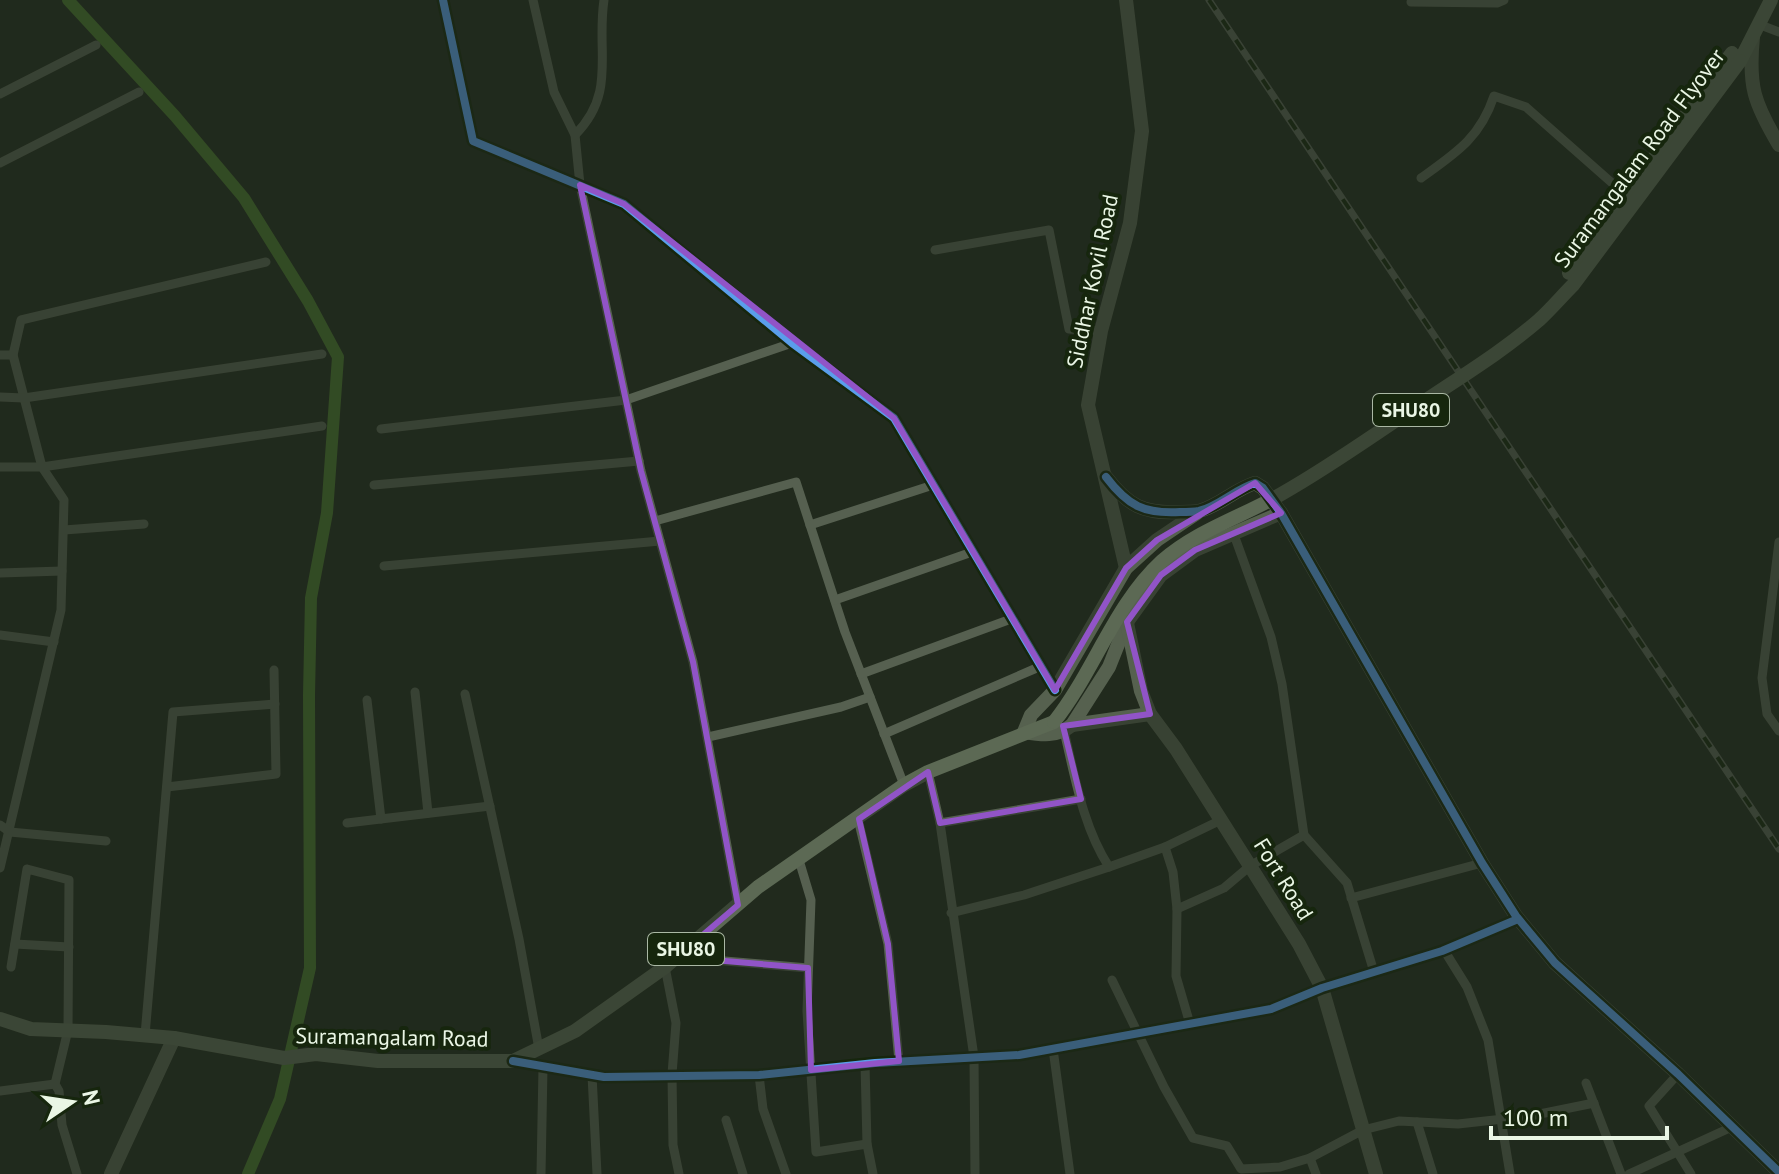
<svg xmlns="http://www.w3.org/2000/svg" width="1779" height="1174" viewBox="0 0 1779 1174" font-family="'PT Sans',sans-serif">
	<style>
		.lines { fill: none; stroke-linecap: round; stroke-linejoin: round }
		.canal { stroke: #48732d; stroke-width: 12 }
		.street { stroke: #566050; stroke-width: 9 }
		.secondary { stroke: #56614f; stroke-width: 14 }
		.primary { stroke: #5c6954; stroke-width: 14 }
		.rail-casing { stroke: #576053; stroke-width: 7 }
		.rail { stroke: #16260d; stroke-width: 4; stroke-dasharray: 12; stroke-linecap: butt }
		.primary-bridge { stroke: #5c6954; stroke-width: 14 }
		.cycleway-casing { stroke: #16260d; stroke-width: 13 }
		.cycleway { stroke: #5a9eea; stroke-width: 8 }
		.marked { fill: none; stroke: #9154c7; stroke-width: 6; stroke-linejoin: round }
		.labels { text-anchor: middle; stroke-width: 8; stroke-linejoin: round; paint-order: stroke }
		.shield { fill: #16260d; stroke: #aab8a4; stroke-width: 2 }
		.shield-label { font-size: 20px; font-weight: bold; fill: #eaf6e5 }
		.street-label { font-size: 22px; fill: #eaf6e5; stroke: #16260d }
	</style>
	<rect width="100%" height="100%" fill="#212a1d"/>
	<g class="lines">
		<!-- canal -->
		<path class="canal" d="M 68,0 L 175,116 L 244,198 L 308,301 L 338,357 L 327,513 L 311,598 L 309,695 L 310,968 L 280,1099 L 248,1174"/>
		<!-- street -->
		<g class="street">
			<path d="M 443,0 L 473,141 L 624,204 L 792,343 L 894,418 L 1055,690"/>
			<path d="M 533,0 L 554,92 L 575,135 L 580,185 L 641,471 L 693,662 L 738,905"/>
			<path d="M 1411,2 L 1497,3 L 1504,0"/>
			<path d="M 1758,24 L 1779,32"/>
			<path d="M 0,94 L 96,45"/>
			<path d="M 575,135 C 617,93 596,52 604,0"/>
			<path d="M 0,163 L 139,92"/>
			<path d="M 1421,178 C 1456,153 1480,138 1494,96 L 1526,107 L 1620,190"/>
			<path d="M 935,250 L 1049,230 L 1069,329 L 1101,331"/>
			<path d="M 0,355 L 13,355 L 42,467 L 322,426"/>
			<path d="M 13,355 L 21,320 L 266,262"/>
			<path d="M 0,397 L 24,398 L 322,354"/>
			<path d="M 381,429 L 626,400 L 792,343"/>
			<path d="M 0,467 L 42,467 L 64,500 L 61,610 L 0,868"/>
			<path d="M 374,485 L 639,461"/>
			<path d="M 655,521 L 796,482 L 845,632 L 904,785"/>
			<path d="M 810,525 L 933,485"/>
			<path d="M 64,530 L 144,524"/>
			<path d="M 1233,532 L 1271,637 L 1282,684 L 1304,835 L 1347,883 L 1374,972"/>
			<path d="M 1779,542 L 1762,678 L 1767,714 L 1779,731"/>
			<path d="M 384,566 L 660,541"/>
			<path d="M 0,573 L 62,571"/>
			<path d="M 835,600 L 972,552"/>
			<path d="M 0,635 L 54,642"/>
			<path d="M 861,674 L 1011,619"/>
			<path d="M 415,692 L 428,813"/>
			<path d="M 465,694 L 519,939 L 539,1049"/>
			<path d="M 367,700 L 381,819"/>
			<path d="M 1064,731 C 1075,777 1083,827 1109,867 L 1165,847 L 1221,820"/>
			<path d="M 884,734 L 1039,667"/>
			<path d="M 708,737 L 841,707 L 870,697"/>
			<path d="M 928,772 L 940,823 L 974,1057 L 975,1174"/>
			<path d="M 167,787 L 276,774 L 274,670"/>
			<path d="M 858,819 L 888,944 L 899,1061"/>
			<path d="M 347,823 L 490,806"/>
			<path d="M 940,823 L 1081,799"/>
			<path d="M 0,825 L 10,832 L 106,841"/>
			<path d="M 1165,847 L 1173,872 L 1177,909 L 1176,976 L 1190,1024"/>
			<path d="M 799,860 L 811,900 L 807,1011 L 816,1152 L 867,1144"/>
			<path d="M 1351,898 L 1482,863"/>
			<path d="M 1177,909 L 1224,888 L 1250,866 L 1304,835"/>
			<path d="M 951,913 L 1024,895 L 1109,867"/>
			<path d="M 15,944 L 69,947"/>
			<path d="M 1444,950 L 1467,987 L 1488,1040 L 1510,1174"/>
			<path d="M 677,957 L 808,968"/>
			<path d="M 11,967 L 27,869 L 69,880 L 68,1030 L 55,1084 L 59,1091 L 62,1125 L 77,1174"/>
			<path d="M 665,967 L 676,1023 L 672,1074 L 673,1145 L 679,1174"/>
			<path d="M 1112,980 L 1164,1087 L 1193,1138 L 1227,1146 L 1241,1169 L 1280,1167 L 1310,1158 L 1316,1174"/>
			<path d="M 145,1035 L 173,712 L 275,704"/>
			<path d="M 1053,1049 L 1070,1174"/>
			<path d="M 513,1061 L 604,1077 L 759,1075 L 875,1063 L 1019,1055 L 1271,1009 L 1322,988 L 1442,951 L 1518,919"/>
			<path d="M 865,1064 L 867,1144 L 873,1174"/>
			<path d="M 1678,1074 L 1649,1106 L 1691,1174"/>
			<path d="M 592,1075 L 597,1174"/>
			<path d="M 759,1075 L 763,1109 L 786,1174"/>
			<path d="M 1586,1083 L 1621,1174"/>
			<path d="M 0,1091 L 55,1084"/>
			<path d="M 726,1120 L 743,1174"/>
			<path d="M 1417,1122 L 1433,1174"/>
			<path d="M 1310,1158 L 1363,1130 L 1399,1121 L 1458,1124 L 1530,1116 L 1594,1103"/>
			<path d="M 541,1174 L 543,1067"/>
			<path d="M 1629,1174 L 1734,1126"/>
		</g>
		<!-- secondary -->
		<g class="secondary">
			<path d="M 1126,0 L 1142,131 L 1130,223 L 1101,331 L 1088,405 L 1126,568"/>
			<path d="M 1753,37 C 1748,86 1754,103 1779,145"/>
			<path d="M 1106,477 C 1128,506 1144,514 1180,512 C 1186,512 1193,512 1199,511 C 1219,506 1235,489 1255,483 L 1263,488 L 1281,513 L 1482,863 L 1516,916 L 1555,963 L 1678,1074 L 1779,1172"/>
			<path d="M 1197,513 L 1157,540 L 1126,568 L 1055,690 L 1031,715 L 1024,732 C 1042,735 1057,737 1072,725 L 1109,667 L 1127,622 L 1161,575 L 1195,550 L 1281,513"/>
			<path d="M 1127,623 L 1141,691 L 1150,714 L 1176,749 L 1250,866 L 1299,944 L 1322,988 L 1376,1174"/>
			<path d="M 1072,725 L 1150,714"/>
			<path d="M 111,1174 L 174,1038"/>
		</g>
		<!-- primary -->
		<g class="primary">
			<path d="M 1740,61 L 1771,0"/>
			<path d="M 0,1019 L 31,1029 L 106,1032 L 174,1038 L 284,1058 L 316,1054 L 378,1061 L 513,1061 L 575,1031 L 665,967 L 758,887 L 904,785 L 928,772 L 1054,722"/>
		</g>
		<!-- rail casing -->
		<g class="rail-casing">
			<path id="rail" d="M 1209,0 L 1779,849"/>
		</g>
		<!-- rail -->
		<use href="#rail" class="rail"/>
		<!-- primary-bridge -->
		<g class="primary-bridge">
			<path d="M 1569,273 L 1732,53"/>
			<path d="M 1054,722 C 1094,672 1114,605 1162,561 C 1197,530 1244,516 1283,493 C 1329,467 1372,436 1416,407 C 1457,379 1501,353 1539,320 C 1551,309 1562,296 1573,285 L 1740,61"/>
		</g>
		<!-- cycleway casing -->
		<g class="cycleway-casing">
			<g id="cycleway">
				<path d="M 443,0 L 473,141 L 624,204 L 792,343 L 894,418 L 1055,690"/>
				<path d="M 1106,477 C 1128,506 1144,514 1180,512 C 1186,512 1193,512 1199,511 C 1219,506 1235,489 1255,483 L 1263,488 L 1281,513 L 1482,863 L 1516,916 L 1555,963 L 1678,1074 L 1779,1172"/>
				<path d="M 513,1061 L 604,1077 L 759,1075 L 875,1063 L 1019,1055 L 1271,1009 L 1322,988 L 1442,951 L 1518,919"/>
			</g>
		</g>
		<!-- cycleway -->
		<use href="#cycleway" class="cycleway"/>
	</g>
	<!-- marked area -->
	<path d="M0 0H1779V1174H0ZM 580,185 L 624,204 L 894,418 L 1055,690 L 1126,568 L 1157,540 L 1255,483 L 1281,513 L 1195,550 L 1161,575 L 1127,622 L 1150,714 L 1063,726 L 1081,799 L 940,823 L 928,772 L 859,819 L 888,944 L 899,1061 L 811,1070 L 808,968 L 677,957 L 738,905 L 693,662 L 641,471 Z" fill="#212a1d" fill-opacity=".55" fill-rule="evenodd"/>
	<path class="marked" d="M 580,185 L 624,204 L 894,418 L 1055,690 L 1126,568 L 1157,540 L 1255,483 L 1281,513 L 1195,550 L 1161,575 L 1127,622 L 1150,714 L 1063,726 L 1081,799 L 940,823 L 928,772 L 859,819 L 888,944 L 899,1061 L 811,1070 L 808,968 L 677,957 L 738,905 L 693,662 L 641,471 Z"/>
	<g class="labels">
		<!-- shield labels -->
		<g class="shield">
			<rect x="1373" y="394" width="76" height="32" rx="6"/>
			<rect x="648" y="933" width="76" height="32" rx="6"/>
		</g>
		<g class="shield-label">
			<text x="1411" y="417">SHU80</text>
			<text x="686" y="956">SHU80</text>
		</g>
		<!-- street labels -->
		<g class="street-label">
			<text transform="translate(1639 158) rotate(-53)" y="8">Suramangalam Road Flyover</text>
			<text transform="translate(1092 281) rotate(-78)" y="8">Siddhar Kovil Road</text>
			<text transform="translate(1284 879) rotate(58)" y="8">Fort Road</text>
			<text transform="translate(392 1037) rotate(1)" y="8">Suramangalam Road</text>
		</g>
	</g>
	<!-- north arrow -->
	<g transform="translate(72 1102) rotate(77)" stroke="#16260d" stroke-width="6" paint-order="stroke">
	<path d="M0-6L14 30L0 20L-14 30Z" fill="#eaf6e5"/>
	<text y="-12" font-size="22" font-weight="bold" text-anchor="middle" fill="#eaf6e5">N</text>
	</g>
	<!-- scale -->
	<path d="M1491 1126v12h176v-12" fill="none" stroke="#eaf6e5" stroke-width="4"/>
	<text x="1503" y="1126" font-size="24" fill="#eaf6e5" stroke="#16260d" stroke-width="6" paint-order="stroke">100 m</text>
</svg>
